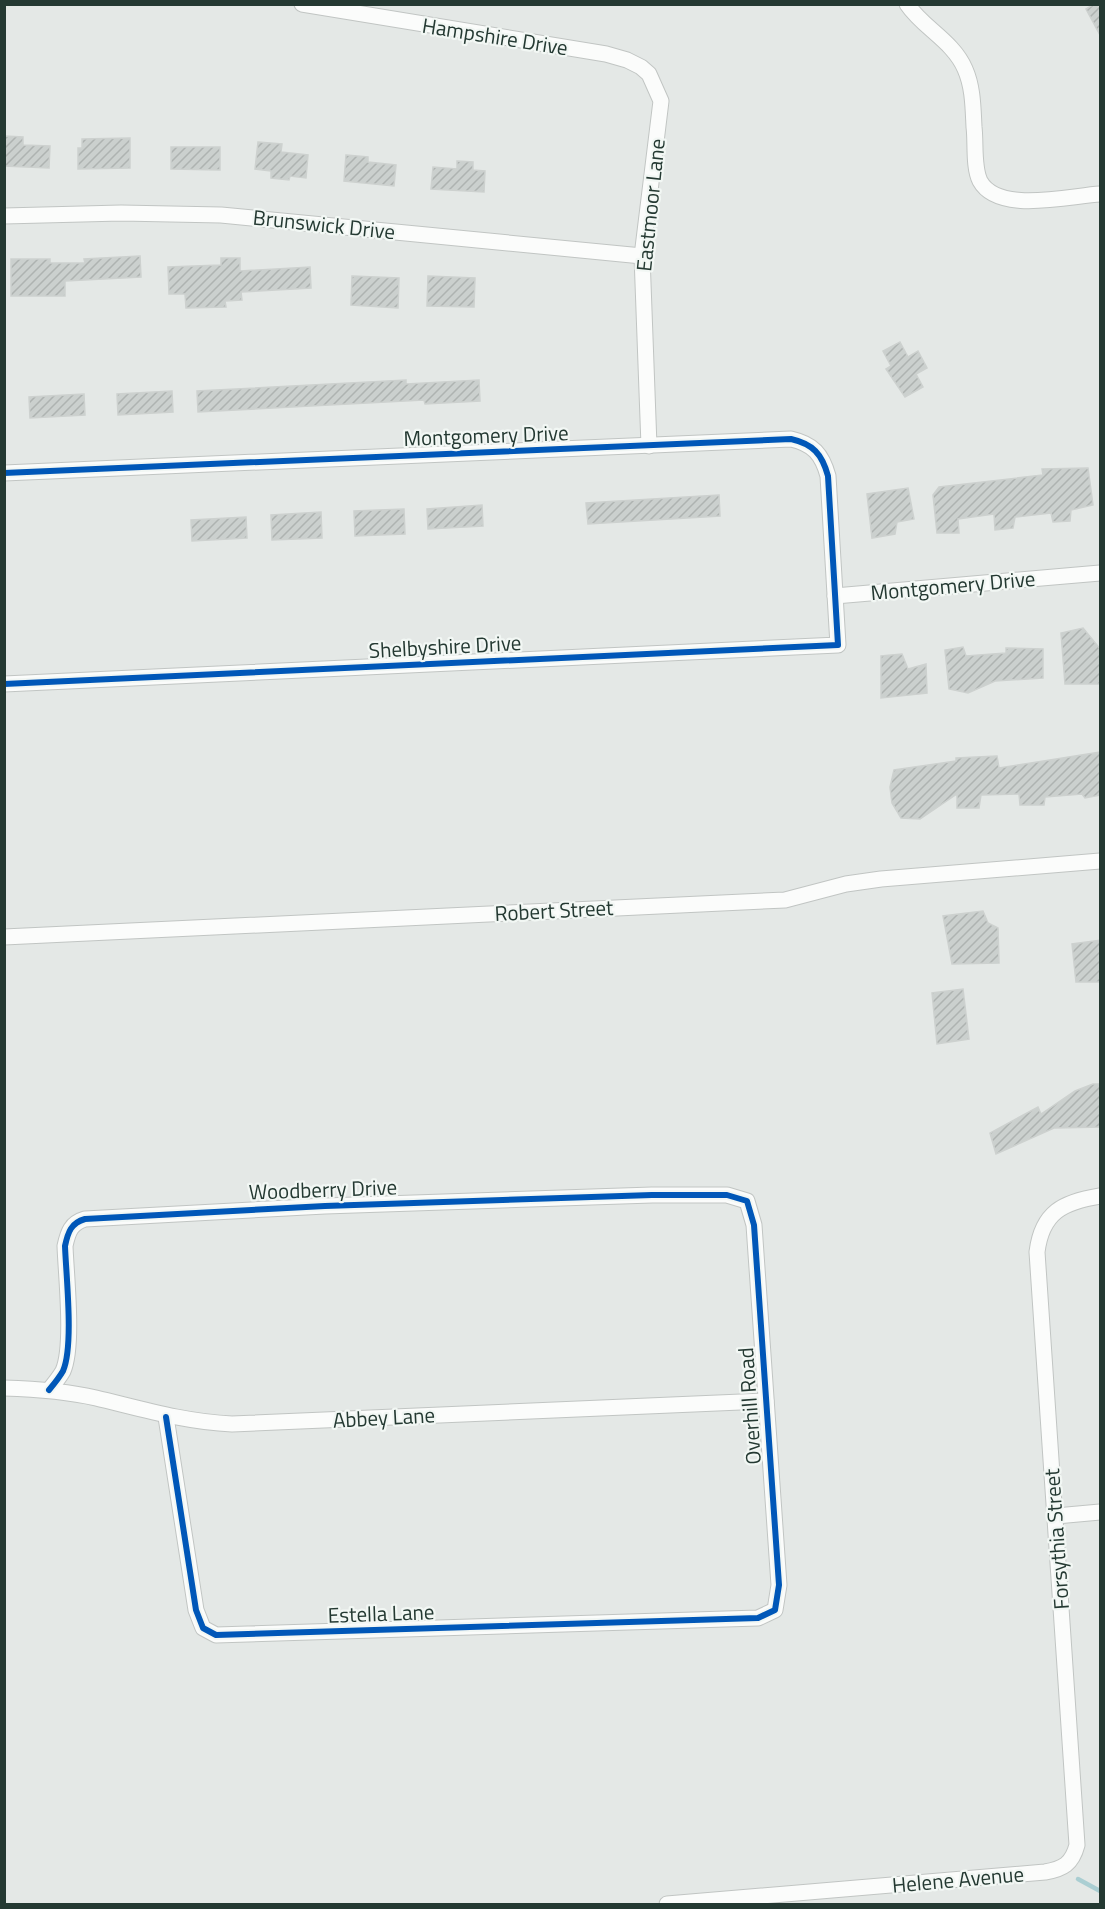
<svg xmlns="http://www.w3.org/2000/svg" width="1105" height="1909" viewBox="0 0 1105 1909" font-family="'Titillium Web',sans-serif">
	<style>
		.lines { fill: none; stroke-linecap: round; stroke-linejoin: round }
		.stream { stroke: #aaced2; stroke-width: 4.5 }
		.building { fill: url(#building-hatch); stroke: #cdd1cf; stroke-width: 1.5 }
		.minor-casing { stroke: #c1c5c3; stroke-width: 17 }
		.minor { stroke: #fbfcfb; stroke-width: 15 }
		.cycleway-casing { stroke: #f2f7f4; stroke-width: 10 }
		.cycleway { stroke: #0057b8; stroke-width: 6 }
		.labels { text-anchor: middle; stroke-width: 4.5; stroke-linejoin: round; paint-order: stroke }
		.street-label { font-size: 21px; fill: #243932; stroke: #f2f7f4 }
	</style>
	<defs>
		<pattern id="building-hatch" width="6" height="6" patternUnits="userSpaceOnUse" patternTransform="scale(1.5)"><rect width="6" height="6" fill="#cbd0ce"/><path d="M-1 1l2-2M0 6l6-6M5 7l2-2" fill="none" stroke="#aeb3b1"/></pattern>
	</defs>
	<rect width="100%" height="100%" fill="#e4e8e6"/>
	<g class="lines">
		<!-- stream -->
		<path class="stream" d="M 1078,1879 L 1100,1891"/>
	</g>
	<!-- building -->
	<g class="building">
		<path d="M 1094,4 L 1101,4 L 1101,37 L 1086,9 Z"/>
		<path d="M 4,136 L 23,137 L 23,145 L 50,146 L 49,168 L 4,166 Z"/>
		<path d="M 130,138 L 130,168 L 78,169 L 78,148 L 82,148 L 82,139 Z"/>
		<path d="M 258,142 L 282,144 L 281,152 L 308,155 L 306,178 L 290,176 L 289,180 L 271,178 L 271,171 L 255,169 Z"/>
		<path d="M 171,147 L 220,147 L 220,170 L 171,169 Z"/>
		<path d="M 346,155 L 368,157 L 368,162 L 396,165 L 394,186 L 344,181 Z"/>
		<path d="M 457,161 L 473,162 L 473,170 L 485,171 L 484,192 L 431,189 L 433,167 L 457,169 Z"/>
		<path d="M 140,256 L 141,277 L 65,281 L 65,296 L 11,296 L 11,259 L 50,259 L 50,263 L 85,263 L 84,259 Z"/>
		<path d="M 221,258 L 240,258 L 240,271 L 310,267 L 311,288 L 241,292 L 242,300 L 225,301 L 226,307 L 186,308 L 185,294 L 169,294 L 168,267 L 221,265 Z"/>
		<path d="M 352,276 L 399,278 L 398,308 L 351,305 Z"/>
		<path d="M 428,276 L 475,278 L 474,307 L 427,306 Z"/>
		<path d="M 900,342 L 908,357 L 918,351 L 927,368 L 916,374 L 923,387 L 905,397 L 886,369 L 891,366 L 883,351 Z"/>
		<path d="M 406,380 L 406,384 L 479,380 L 480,401 L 425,404 L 424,400 L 198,412 L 197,391 Z"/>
		<path d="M 172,391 L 173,412 L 118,415 L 117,394 Z"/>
		<path d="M 84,394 L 85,415 L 30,418 L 29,397 Z"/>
		<path d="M 1088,468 L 1093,505 L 1071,510 L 1070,521 L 1053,522 L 1051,513 L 1015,517 L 1013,528 L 995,530 L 994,514 L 958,519 L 959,533 L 937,533 L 933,495 L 939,487 L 1043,475 L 1042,469 Z"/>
		<path d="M 908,488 L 914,519 L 897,522 L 895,534 L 872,538 L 867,494 Z"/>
		<path d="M 719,495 L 720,516 L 588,524 L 586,503 Z"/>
		<path d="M 482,505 L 483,526 L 428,529 L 427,509 Z"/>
		<path d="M 404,509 L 405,534 L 355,536 L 354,511 Z"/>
		<path d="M 321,512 L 322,538 L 272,540 L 271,515 Z"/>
		<path d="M 246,517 L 247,538 L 192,541 L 191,520 Z"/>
		<path d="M 1083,628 L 1101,650 L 1101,684 L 1065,684 L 1061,633 Z"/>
		<path d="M 963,647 L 966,656 L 1006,653 L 1006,648 L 1043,649 L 1043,678 L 995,681 L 968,693 L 949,689 L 945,650 Z"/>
		<path d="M 902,654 L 908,669 L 926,664 L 927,693 L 881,698 L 881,656 Z"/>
		<path d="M 1101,752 L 1101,795 L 1085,798 L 1082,794 L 1045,797 L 1044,805 L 1020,805 L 1019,794 L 981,795 L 979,808 L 957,808 L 957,794 L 920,819 L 901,818 L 892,803 L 890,787 L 894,770 L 956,761 L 956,758 L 997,756 L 999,768 Z"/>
		<path d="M 983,911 L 988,923 L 998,928 L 999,963 L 952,964 L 943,916 Z"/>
		<path d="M 1101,940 L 1101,982 L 1076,982 L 1072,944 Z"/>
		<path d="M 963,989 L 969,1039 L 937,1044 L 932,993 Z"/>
		<path d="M 1093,1084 L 1101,1084 L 1101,1127 L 1054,1128 L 996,1154 L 990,1133 L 1038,1107 L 1041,1114 L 1075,1091 Z"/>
	</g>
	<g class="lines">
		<!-- minor casing -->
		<g class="minor-casing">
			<g id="minor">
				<path d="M 302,4 L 606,54 L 627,60 L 641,67 L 649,74 L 661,101 L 642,256 L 649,446"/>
				<path d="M 907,4 C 923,28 953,41 965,69 C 973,87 973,107 974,127 C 976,142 973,167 980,181 C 998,214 1068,196 1100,194"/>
				<path d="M 4,216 L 121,213 L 221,215 L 642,256"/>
				<path d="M 4,473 L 791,439 C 813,444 822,454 828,476 L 838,645 L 4,684"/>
				<path d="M 835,596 L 1100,573"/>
				<path d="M 4,937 L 785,900 L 846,884 L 881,879 L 1100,861"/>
				<path d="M 4,1388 C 36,1389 66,1391 96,1398 C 142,1409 185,1422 232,1424 L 766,1401"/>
				<path d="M 49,1390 C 54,1384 59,1378 63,1371 C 74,1346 66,1275 65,1246 C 68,1232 71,1223 85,1219 L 325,1206 L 652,1195 L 727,1195 L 747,1201 L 754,1225 L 779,1585 L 775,1610 L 758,1618 L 216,1635 L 203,1628 L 196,1610 L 166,1417"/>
				<path d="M 1056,1516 L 1100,1512"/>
				<path d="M 667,1904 L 1045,1872 C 1063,1869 1072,1864 1077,1845 L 1037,1252 C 1042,1212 1063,1202 1100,1196"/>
			</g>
		</g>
		<!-- minor -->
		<use href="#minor" class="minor"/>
		<!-- cycleway casing -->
		<g class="cycleway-casing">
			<g id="cycleway">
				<path d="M 4,473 L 791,439 C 813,444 822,454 828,476 L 838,645 L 4,684"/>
				<path d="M 49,1390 C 54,1384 59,1378 63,1371 C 74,1346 66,1275 65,1246 C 68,1232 71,1223 85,1219 L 325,1206 L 652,1195 L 727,1195 L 747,1201 L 754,1225 L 779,1585 L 775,1610 L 758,1618 L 216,1635 L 203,1628 L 196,1610 L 166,1417"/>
			</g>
		</g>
		<!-- cycleway -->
		<use href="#cycleway" class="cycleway"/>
	</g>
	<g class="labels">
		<!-- street labels -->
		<g class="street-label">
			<text transform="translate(495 37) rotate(9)" y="7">Hampshire Drive</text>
			<text transform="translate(651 205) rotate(-84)" y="7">Eastmoor Lane</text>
			<text transform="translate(324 225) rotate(6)" y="7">Brunswick Drive</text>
			<text transform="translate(486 436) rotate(-2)" y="7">Montgomery Drive</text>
			<text transform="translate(953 586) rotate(-5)" y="7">Montgomery Drive</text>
			<text transform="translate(445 647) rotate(-3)" y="7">Shelbyshire Drive</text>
			<text transform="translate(554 911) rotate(-3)" y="7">Robert Street</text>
			<text transform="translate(323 1190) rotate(-2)" y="7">Woodberry Drive</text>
			<text transform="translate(750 1406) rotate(-94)" y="7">Overhill Road</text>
			<text transform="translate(384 1418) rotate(-3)" y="7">Abbey Lane</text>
			<text transform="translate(1057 1539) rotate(-94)" y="7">Forsythia Street</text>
			<text transform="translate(381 1614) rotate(-2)" y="7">Estella Lane</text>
			<text transform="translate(958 1880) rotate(-5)" y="7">Helene Avenue</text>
		</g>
	</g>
	<!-- border -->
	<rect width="1105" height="1909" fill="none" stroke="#243932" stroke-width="12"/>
</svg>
